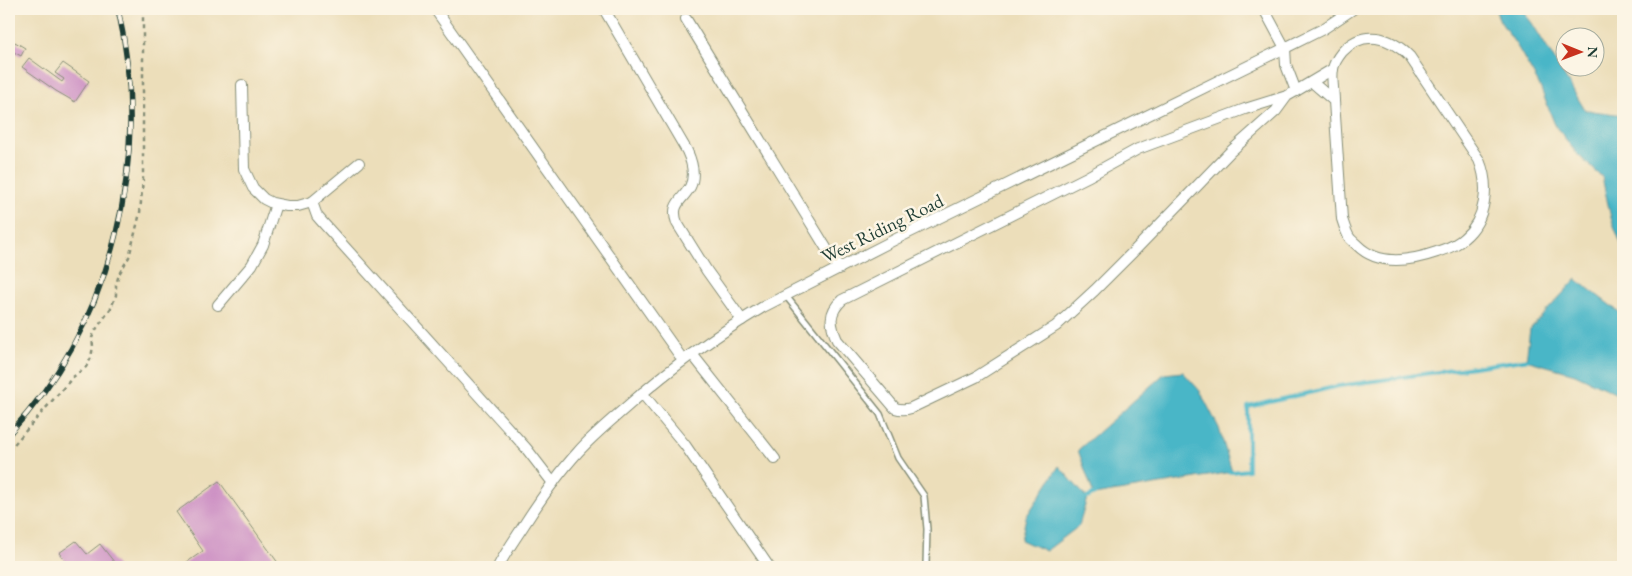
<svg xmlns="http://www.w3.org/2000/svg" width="1632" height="576" viewBox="0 0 1632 576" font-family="'EB Garamond',serif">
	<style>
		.water { fill: #4ab6c7; stroke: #347a7e }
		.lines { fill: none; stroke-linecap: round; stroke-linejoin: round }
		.stream { stroke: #4ab6c7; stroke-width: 4 }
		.building { fill: #cd91c4 }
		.service-casing { stroke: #868e77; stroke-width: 8 }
		.minor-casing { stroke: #868e77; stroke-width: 12 }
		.path { stroke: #868e77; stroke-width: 2.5; stroke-dasharray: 4 4; stroke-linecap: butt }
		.service { stroke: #fff; stroke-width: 5 }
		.minor { stroke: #fff; stroke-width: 10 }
		.rail-casing { stroke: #1f3d34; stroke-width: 5.5 }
		.rail { stroke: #fcf5e5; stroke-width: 4; stroke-dasharray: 11; stroke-linecap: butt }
		.labels { text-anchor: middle; stroke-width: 5; stroke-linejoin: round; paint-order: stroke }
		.street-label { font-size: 19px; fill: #1f3d34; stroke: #fcf5e5 }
	</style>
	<rect width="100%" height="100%" fill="#fcf5e5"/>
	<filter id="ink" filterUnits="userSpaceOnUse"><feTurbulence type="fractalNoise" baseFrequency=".02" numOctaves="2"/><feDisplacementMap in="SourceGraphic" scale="10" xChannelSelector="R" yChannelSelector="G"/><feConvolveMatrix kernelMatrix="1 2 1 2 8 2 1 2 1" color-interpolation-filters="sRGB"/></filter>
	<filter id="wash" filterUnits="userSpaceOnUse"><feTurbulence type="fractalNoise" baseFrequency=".0096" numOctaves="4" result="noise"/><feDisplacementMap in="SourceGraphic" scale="20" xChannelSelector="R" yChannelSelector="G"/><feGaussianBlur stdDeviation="1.12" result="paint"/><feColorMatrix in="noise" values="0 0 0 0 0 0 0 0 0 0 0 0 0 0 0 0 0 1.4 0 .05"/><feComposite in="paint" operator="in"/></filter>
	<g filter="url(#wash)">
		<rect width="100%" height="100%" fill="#ecdeba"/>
		<!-- water -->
		<g class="water">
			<path d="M 1495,9 L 1521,9 L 1532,23 L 1585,110 L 1623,115 L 1623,249 L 1611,218 L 1602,177 L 1577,154 L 1555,125 L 1539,84 L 1517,46 L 1500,21 Z"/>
			<path d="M 1576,279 L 1623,315 L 1623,397 L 1575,374 L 1526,360 L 1530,329 Z"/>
			<path d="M 1183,372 L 1200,391 L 1219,428 L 1232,472 L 1094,495 L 1078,450 L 1164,374 Z"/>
			<path d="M 1059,466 L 1087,498 L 1079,526 L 1046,551 L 1021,540 L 1026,517 Z"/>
		</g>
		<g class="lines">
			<!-- stream -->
			<g class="stream">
				<path d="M 1228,471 L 1232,472 L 1248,470 L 1248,407 L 1339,386 L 1530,359"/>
				<path d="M 1087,498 L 1096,493"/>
			</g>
		</g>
		<g id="blocks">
			<!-- building -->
			<g class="building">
				<path d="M 15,42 L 25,48 L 21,56 L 10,50 Z"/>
				<path d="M 29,58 L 62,82 L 64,79 L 55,73 L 63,63 L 89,81 L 75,102 L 56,91 L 22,67 Z"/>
				<path d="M 219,481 L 281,567 L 180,567 L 203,551 L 176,512 Z"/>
				<path d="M 76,541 L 87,554 L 100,544 L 118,567 L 68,567 L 66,565 L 68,564 L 59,553 Z"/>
			</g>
		</g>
	</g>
	<g filter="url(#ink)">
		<use href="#blocks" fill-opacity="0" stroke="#868e77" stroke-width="1"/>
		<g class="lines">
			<!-- service casing -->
			<g class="service-casing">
				<path id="service" d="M 786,296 L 880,414 L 898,458 L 924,496 L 927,529 L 926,565"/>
			</g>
			<!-- minor casing -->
			<g class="minor-casing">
				<g id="minor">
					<path d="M 435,9 L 683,360"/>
					<path d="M 604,9 L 687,151 C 692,162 696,175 690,187 C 682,201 670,204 677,223 L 707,271 L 742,320"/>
					<path d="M 1264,9 L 1285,48 L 1286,65 L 1296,91 L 1333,69"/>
					<path d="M 686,19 L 839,269"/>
					<path d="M 1312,82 L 1334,101 L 1342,219 C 1344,225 1346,232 1349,237 C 1351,240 1355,243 1357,245 C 1379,267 1411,261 1437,252 C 1447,248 1456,246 1464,238 C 1486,220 1490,186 1479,160 L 1410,57 C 1390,36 1363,29 1342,52 C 1338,57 1334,63 1333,69 C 1331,79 1334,91 1334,101"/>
					<path d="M 242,85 L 244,169 L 253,188 L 264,199 L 272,203 L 287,206 L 298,206 L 312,202 L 359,163"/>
					<path d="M 1287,96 L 1276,111 L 1230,152 L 1136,249 L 1095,290 L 1056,326 L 976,377 L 911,408 C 905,410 901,410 895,408 L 837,340 C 830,324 828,313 842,300 L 1087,177 L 1138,149 L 1245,109 L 1287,96 L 1296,91"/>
					<path d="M 312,202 L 317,216 L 324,224 L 526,448 L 553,483"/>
					<path d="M 218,305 L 252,265 L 263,245 L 276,204"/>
					<path d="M 692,354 L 775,459"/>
					<path d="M 642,393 L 685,445 L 769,567"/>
					<path d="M 498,567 C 505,553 515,539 524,525 C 540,500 558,474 578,452 C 594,434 613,419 631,403 C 672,367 716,335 763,307 L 900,237 L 1285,48 L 1323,29 L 1353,9"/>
				</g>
			</g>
			<!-- path -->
			<path class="path" d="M 9,450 L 73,377 L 86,367 L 91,358 L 93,346 L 92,338 L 95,331 L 111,308 L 116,295 L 116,285 L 119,274 L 129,257 L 140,213 L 143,179 L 143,9"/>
			<!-- service -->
			<use href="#service" class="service"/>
			<!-- minor -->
			<use href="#minor" class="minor"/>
			<!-- rail casing -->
			<g class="rail-casing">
				<path id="rail" d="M 9,434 C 114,322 152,157 118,9"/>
			</g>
			<!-- rail -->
			<use href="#rail" class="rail"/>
		</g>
	</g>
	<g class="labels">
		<!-- street labels -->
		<g class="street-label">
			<text transform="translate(882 228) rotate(-26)" y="7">West Riding Road</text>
		</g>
	</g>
	<!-- margin -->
	<rect width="1632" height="576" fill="none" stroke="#fcf5e5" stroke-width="30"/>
	<!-- north arrow -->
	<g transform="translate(1580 52) rotate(91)"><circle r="24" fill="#fcf5e5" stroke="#a4ab9e"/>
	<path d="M0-4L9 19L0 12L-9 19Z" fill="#c8321e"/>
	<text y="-8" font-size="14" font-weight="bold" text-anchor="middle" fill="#1f3d34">N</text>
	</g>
</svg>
